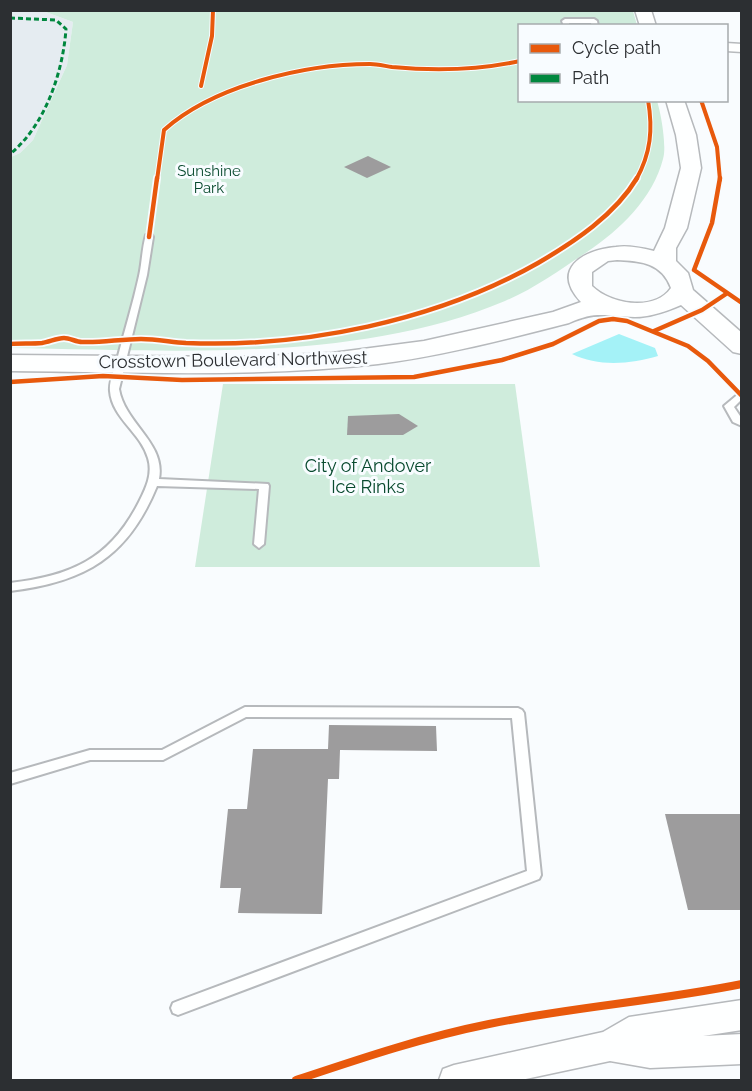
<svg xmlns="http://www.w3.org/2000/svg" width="752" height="1091" viewBox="0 0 752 1091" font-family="Raleway,sans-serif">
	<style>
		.built { fill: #e5ecf1 }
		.green { fill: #cfecdc }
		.water { fill: #a4f2f7 }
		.building { fill: #9d9c9d }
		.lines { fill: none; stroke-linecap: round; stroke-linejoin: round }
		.lane-casing { stroke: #b6b9bc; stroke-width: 4 }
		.street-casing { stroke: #b6b9bc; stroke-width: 3 }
		.secondary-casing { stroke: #b6b9bc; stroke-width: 3 }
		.lane { fill: #feffff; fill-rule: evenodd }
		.street { fill: #feffff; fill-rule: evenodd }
		.secondary { fill: #feffff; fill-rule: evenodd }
		.quiet { stroke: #00873e; stroke-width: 3; stroke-dasharray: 5 3; stroke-linecap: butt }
		.cycleway-far2-casing { stroke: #f8fcff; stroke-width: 6 }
		.cycleway-far1-casing { stroke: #f8fcff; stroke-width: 8 }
		.cycleway-casing { stroke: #f8fcff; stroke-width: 11 }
		.cycleway-far2 { stroke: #e8590c; stroke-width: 4 }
		.cycleway-far1 { stroke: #e8590c; stroke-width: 4.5 }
		.cycleway { stroke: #e8590c; stroke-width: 8 }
		.labels { text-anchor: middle; stroke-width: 6; stroke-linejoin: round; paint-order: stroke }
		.far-park-label { font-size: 15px; fill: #084a2e; stroke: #f8fcff }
		.street-label { font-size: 18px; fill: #2c2f32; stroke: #f8fcff }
		.park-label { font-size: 18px; fill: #084a2e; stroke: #f8fcff }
	</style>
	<rect width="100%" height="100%" fill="#f9fcfe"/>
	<!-- built -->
	<path class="built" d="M 11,11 L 43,11 L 73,22 L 67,65 L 33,140 L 20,153 L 11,157 Z"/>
	<!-- green -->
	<g class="green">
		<path d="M 43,11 L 633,11 L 637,25 L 520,26 L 520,100 L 657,101 C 661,113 667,147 663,159 C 653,198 620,230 587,252 C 561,269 534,289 505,301 C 356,364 169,350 11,348 L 11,157 L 20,153 L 33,140 L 67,65 L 73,22 Z"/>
		<path d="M 223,384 L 515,384 L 540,567 L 195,567 Z"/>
	</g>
	<!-- water -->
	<path class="water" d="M 619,334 L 655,348 L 658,356 C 631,364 598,367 572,354 Z"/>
	<!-- building -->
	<g class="building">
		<path d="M 368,156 L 391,167 L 367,178 L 344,167 Z"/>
		<path d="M 399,414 L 418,426 L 403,435 L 347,435 L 348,416 Z"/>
		<path d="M 329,725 L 436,726 L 437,751 L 340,750 L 339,779 L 328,779 L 322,914 L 238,913 L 241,888 L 220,888 L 228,809 L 247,809 L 253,749 L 328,749 Z"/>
		<path d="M 665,814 L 741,814 L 741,910 L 688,910 Z"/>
	</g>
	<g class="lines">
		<!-- lane casing -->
		<g class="lane-casing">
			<g id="lane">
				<path d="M 565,19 L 594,19 L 597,21 L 598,26 L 592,26 L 591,23 L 569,23 L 570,26 L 564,26 L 562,21 Z"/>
				<path d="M 146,235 L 152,235 L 153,237 L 147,275 L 119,389 C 125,424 166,443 159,479 L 268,484 L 269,486 L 264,544 L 259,548 L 254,544 L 259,489 L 157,486 C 128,557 85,582 10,591 L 10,583 C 71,576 110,559 139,502 C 146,488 153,474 148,458 C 141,433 112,418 110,391 C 109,382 114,370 117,360 C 124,332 133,304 139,276 C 142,263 142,248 146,235 Z"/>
				<path d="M 742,391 L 742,399 L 734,407 L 742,419 L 742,426 L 733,422 L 724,406 Z"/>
				<path d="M 245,707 L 518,708 L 522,710 L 524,713 L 541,875 L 539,879 L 178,1015 L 173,1013 L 171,1008 L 173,1003 L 178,1001 L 527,871 L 512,718 L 246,717 L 163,760 L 90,760 L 10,784 L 10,773 L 90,750 L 162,750 Z"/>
			</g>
		</g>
		<!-- street casing -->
		<g class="street-casing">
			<g id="street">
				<path d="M 726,43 L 742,44 L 742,52 L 726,51 Z"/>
				<path d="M 742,1000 L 742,1030 L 703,1036 L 742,1034 L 742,1064 L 650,1068 L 610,1061 L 521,1080 L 439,1080 L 443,1069 L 454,1065 L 603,1032 L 629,1017 Z"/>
			</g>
		</g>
		<!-- secondary casing -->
		<g class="secondary-casing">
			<g id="secondary">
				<path d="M 635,10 L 651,10 L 656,26 L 640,26 Z"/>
				<path d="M 666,100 L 684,100 L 696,135 L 701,168 L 687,228 L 676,248 L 676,261 L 688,273 L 693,290 L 742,333 L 742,354 L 733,352 L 681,305 C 667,311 651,317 635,317 C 605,317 598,310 569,323 C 506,339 442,356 378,364 C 256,378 133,372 10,371 L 10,355 L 241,357 L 332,353 L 424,341 L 553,312 L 581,302 C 551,270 581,250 616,247 C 628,245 642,248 654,251 L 665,228 L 681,168 L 676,135 ZM 617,260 C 641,261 662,263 671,288 C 654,312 610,304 592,286 L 592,272 L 608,261 Z"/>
			</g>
		</g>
		<!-- lane -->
		<use href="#lane" class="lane"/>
		<!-- street -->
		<use href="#street" class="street"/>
		<!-- secondary -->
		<use href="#secondary" class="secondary"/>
		<!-- quiet -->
		<path class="quiet" d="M 10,18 L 56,20 L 66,29 C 63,72 45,126 10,154"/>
		<!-- cycleway-far2 casing -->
		<g class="cycleway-far2-casing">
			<g id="cycleway-far2">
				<path d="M 201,86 L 212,36 L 213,10"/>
				<path d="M 701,100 L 717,147 L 720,180"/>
				<path d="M 157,180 L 164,130 C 213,86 304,64 370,64 C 377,64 385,66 392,67 C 434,71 479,70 520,61"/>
				<path d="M 636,180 C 651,153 653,129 648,100"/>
			</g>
		</g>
		<!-- cycleway-far1 casing -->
		<g class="cycleway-far1-casing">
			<g id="cycleway-far1">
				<path d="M 720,178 L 712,223 L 694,270 L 742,303"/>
				<path d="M 149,237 L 157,178"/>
				<path d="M 654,331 L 702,310 L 726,294"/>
				<path d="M 10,344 C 21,343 31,344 42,343 C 49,342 57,338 64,338 C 70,338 76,342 82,342 C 101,343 121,339 141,339 C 156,339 171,342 186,343 C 303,348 436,321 538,263 C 574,242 615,215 637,178"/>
				<path d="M 10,382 L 103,376 L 182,380 L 414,377 L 502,360 L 553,344 L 599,321 L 613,319 L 627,321 L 688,346 L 708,361 L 742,396"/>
			</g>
		</g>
		<!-- cycleway casing -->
		<g class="cycleway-casing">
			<path id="cycleway" d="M 296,1080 C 359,1059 424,1037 489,1024 C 573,1007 658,1001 742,984"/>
		</g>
		<!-- cycleway-far2 -->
		<use href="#cycleway-far2" class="cycleway-far2"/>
		<!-- cycleway-far1 -->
		<use href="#cycleway-far1" class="cycleway-far1"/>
		<!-- cycleway -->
		<use href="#cycleway" class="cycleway"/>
	</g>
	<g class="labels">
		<!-- far-park labels -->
		<g class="far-park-label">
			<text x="209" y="176">Sunshine<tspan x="209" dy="17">Park</tspan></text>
		</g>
		<!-- street labels -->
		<g class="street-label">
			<text transform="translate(233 360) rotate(-1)" y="6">Crosstown Boulevard Northwest</text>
		</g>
		<!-- park labels -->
		<g class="park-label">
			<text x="368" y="472">City of Andover<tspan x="368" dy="21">Ice Rinks</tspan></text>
		</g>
	</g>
	<!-- border -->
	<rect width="752" height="1091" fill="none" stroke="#2c2f32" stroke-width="24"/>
	<!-- legend -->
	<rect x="518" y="24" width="210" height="78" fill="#f8fcff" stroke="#a6aaad" stroke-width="1.5"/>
	<rect x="530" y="44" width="30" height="9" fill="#e8590c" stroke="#a6aaad" stroke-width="1.5"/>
	<text x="572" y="54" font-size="18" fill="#2c2f32">Cycle path</text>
	<rect x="530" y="74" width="30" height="9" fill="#00873e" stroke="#a6aaad" stroke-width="1.5"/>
	<text x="572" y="84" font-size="18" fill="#2c2f32">Path</text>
</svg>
